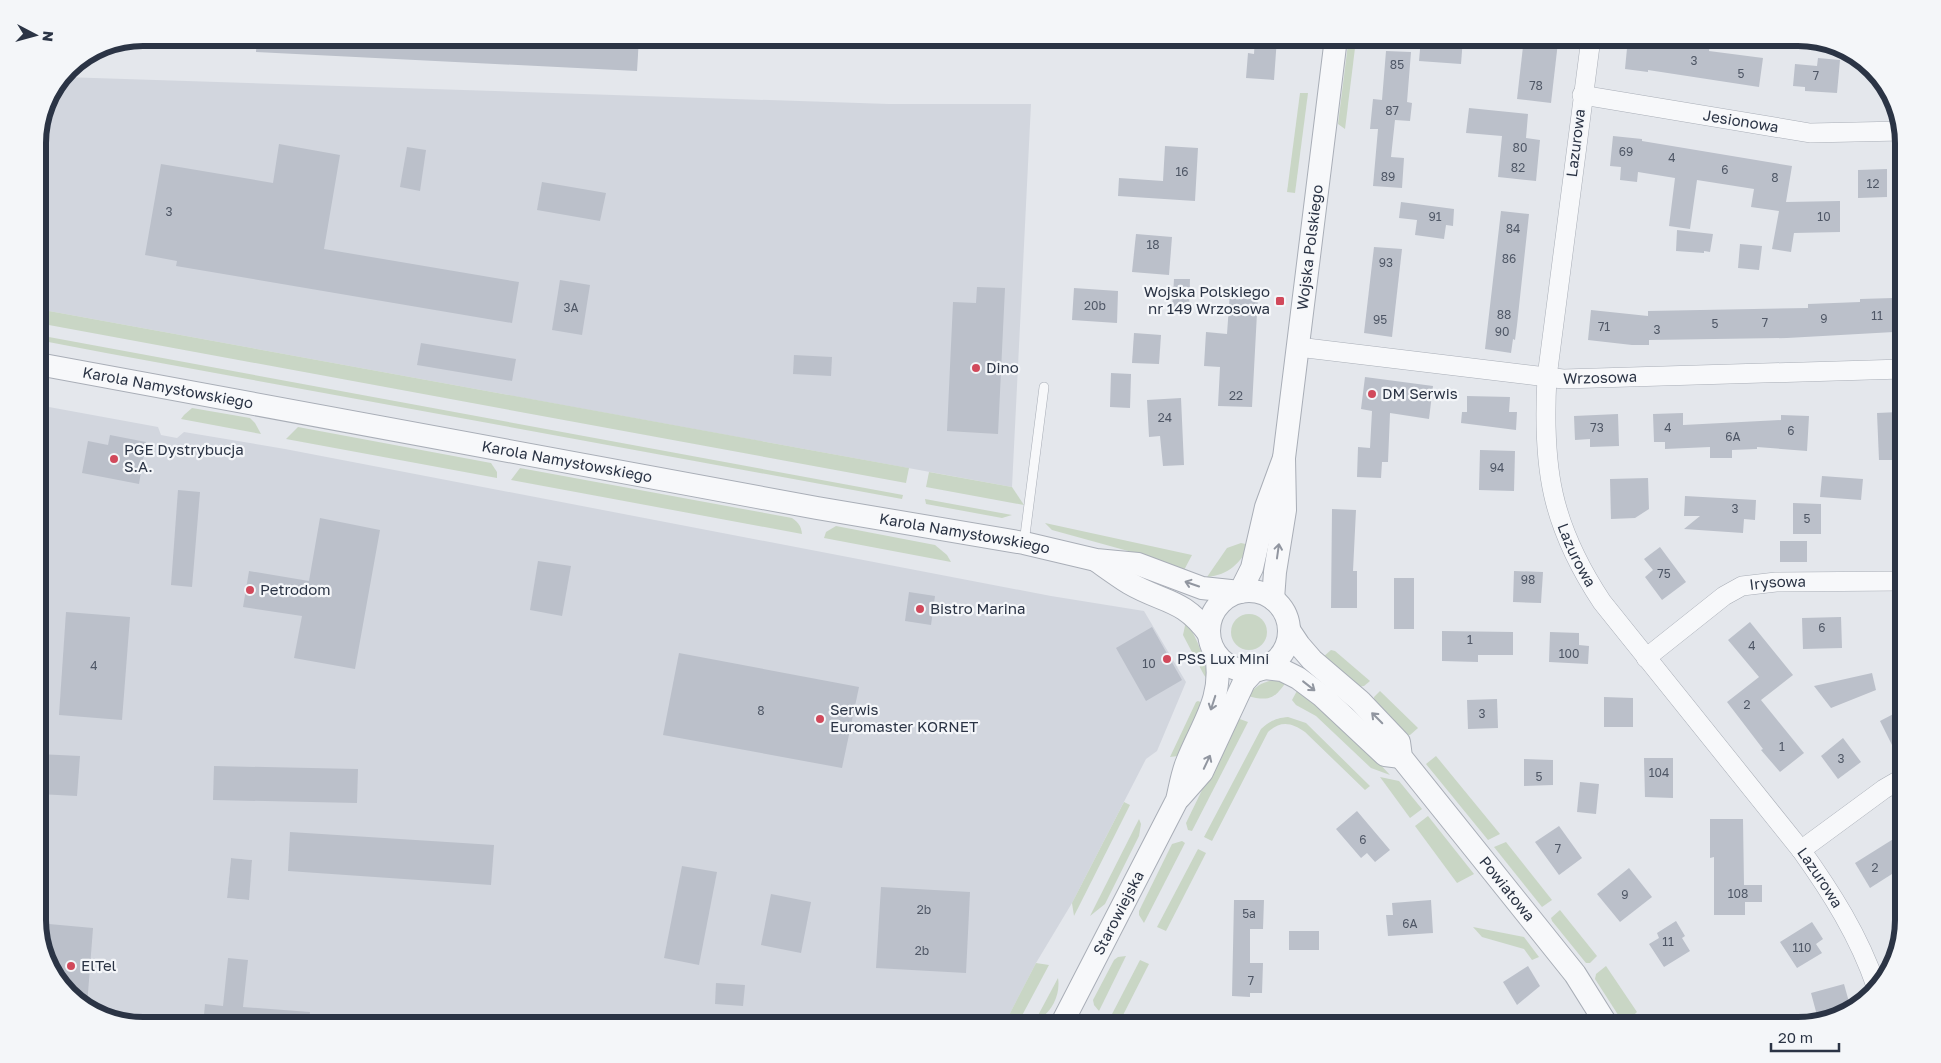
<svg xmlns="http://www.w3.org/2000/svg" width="1941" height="1063" viewBox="0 0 1941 1063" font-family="'Golos Text',sans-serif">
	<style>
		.built { fill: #d2d6de; fill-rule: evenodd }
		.green { fill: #c9d6c5 }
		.building { fill: #bbc0ca }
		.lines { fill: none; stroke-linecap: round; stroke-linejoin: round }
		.service-casing { stroke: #a9aeb7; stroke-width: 10 }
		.minor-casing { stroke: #a9aeb7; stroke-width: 20 }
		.tertiary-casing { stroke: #a9aeb7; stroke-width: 24 }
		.service { stroke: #f7f8fa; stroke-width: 9 }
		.minor { stroke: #f7f8fa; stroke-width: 19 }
		.tertiary { stroke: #f7f8fa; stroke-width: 22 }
		.oneway { stroke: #9196a0 }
		.poi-dot { fill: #d1495b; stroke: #f4f6f9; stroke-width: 2 }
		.labels { text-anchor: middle; stroke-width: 4.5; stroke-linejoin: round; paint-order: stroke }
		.number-label { font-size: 12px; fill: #4f5766 }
		.street-label { font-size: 15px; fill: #2b3445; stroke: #f4f6f9 }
		.poi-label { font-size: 15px; fill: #2b3445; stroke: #f4f6f9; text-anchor: start }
		.rim { fill: none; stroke: #2b3445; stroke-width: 6 }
	</style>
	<rect width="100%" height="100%" fill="#e4e7ec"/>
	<!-- built -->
	<g class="built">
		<path d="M 63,77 L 889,104 L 1031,104 L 1012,487 L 38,309 L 38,137 L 46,103 Z"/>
		<path d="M 38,405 L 158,427 L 161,435 L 177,438 L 184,432 L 285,449 L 1051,596 L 1144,611 L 1186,682 L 1157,751 L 1146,759 L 1072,903 L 1036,963 L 1004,1025 L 143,1025 L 96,1014 L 55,979 L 38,927 ZM 231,858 L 252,860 L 248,900 L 227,898 Z"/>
	</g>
	<!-- green -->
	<g class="green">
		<path d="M 1354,40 L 1356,40 L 1345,129 L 1338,124 L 1348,44 Z"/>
		<path d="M 1300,93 L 1308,93 L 1295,193 L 1287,192 Z"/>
		<path d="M 38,309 L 909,468 L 906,483 L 38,323 Z"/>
		<path d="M 38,335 L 903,495 L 902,499 L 106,353 L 38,340 Z"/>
		<path d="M 192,408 L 250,418 L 255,423 L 261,434 L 181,419 L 184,415 Z"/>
		<path d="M 298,427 L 491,463 L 497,472 L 497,478 L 286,439 Z"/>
		<path d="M 520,468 L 792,518 C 799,523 801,526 802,534 L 511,480 Z"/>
		<path d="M 929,472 L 1012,487 L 1024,505 L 926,487 Z"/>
		<path d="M 925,499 L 1012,515 L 1002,518 L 926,504 Z"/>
		<path d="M 1045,523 L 1192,555 L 1183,572 L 1139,554 L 1052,530 Z"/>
		<path d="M 836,526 L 935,545 L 947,555 L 951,562 L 824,538 L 826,532 Z"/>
		<path d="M 1241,543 L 1250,545 C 1240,563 1229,575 1207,577 L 1227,548 Z"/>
		<circle cx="1249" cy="632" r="18"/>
		<path d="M 1186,621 C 1198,640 1205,658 1208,680 L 1204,675 L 1183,635 Z"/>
		<path d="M 1331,650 L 1335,651 L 1370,681 L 1364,686 L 1358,687 L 1323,657 Z"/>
		<path d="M 1276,680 L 1286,682 C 1274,700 1268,701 1247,696 C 1256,686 1263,681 1276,680 Z"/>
		<path d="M 1298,689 L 1364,747 L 1390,775 L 1371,768 L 1316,716 L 1296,705 L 1292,700 Z"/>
		<path d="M 1380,691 L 1418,728 L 1410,735 L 1406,735 L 1375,704 L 1374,697 Z"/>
		<path d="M 1198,701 L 1203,703 L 1178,756 L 1170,757 L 1196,702 Z"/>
		<path d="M 1288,717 L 1306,723 L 1370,786 L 1365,790 L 1305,732 C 1292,723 1281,720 1268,732 L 1212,841 L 1204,837 L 1261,729 C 1270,721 1276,718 1288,717 Z"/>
		<path d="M 1237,718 L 1248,722 L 1192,831 L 1188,830 L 1186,823 Z"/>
		<path d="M 1436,756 L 1500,834 L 1488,840 L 1426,764 Z"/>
		<path d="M 1380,777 L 1399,781 L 1422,809 L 1410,818 Z"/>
		<path d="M 1124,802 L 1130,805 L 1074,916 L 1072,903 Z"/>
		<path d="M 1428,816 L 1474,874 L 1457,883 L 1415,826 Z"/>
		<path d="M 1139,819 L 1141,824 L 1139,836 L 1105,904 L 1090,916 Z"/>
		<path d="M 1182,841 L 1185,843 L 1144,923 L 1139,915 L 1139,911 L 1172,844 Z"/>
		<path d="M 1506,842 L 1552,900 L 1542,907 L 1494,847 Z"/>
		<path d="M 1198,849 L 1206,853 L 1166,931 L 1157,927 Z"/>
		<path d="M 1560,910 L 1597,956 L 1590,963 L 1586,963 L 1552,921 L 1551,918 Z"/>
		<path d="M 1473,927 L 1524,937 L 1539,957 L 1532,960 L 1524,949 L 1482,937 Z"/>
		<path d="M 1126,956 L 1099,1011 L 1094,1005 L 1093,1000 L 1114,960 L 1118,957 Z"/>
		<path d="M 1140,960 L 1149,964 L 1119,1023 L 1110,1018 Z"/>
		<path d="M 1036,963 L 1049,965 L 1018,1023 L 1007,1019 Z"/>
		<path d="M 1606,966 L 1637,1012 L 1624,1024 L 1595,979 L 1596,974 Z"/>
		<path d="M 1058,978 C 1061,994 1051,1015 1035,1021 Z"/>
	</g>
	<!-- building -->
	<g class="building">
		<path d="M 257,38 L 639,38 L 637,71 L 256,52 Z"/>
		<path d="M 1255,38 L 1277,38 L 1274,80 L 1246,78 L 1248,53 L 1254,54 Z"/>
		<path d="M 1421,38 L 1463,38 L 1461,64 L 1419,61 Z"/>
		<path d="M 1524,38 L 1558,42 L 1551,103 L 1517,99 Z"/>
		<path d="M 1628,38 L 1651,38 L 1651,41 L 1690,47 L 1691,38 L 1711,39 L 1709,51 L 1763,58 L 1759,87 L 1648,70 L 1648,72 L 1625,69 Z"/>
		<path d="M 1386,51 L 1411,52 L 1407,102 L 1412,103 L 1410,121 L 1395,120 L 1391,157 L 1404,158 L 1402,188 L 1373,186 L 1378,129 L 1370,129 L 1373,99 L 1382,100 Z"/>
		<path d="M 1818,58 L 1840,60 L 1837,93 L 1805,91 L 1805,87 L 1793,86 L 1795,64 L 1817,66 Z"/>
		<path d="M 1469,108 L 1528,114 L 1526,138 L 1540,140 L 1536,181 L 1498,177 L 1502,136 L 1466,133 Z"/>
		<path d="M 1613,136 L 1642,139 L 1642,141 L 1792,166 L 1786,202 L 1840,201 L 1840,232 L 1794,233 L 1791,252 L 1772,249 L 1779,211 L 1751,207 L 1754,189 L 1697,180 L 1690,229 L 1669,226 L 1675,178 L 1638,172 L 1637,182 L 1620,180 L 1621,167 L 1610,166 Z"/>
		<path d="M 279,144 L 340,155 L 324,249 L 519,282 L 512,323 L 176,266 L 177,261 L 145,255 L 161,164 L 273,183 Z"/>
		<path d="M 1165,146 L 1198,148 L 1195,201 L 1118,196 L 1119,178 L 1163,181 Z"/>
		<path d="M 407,147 L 426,150 L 420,191 L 400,187 Z"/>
		<path d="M 1887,169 L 1887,197 L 1858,198 L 1858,170 Z"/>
		<path d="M 542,182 L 606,193 L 600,221 L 537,210 Z"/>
		<path d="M 1401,202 L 1454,209 L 1453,226 L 1446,225 L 1444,239 L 1415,235 L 1417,220 L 1399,218 Z"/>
		<path d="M 1501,211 L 1529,214 L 1517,325 L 1515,340 L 1513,339 L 1511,353 L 1485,349 Z"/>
		<path d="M 1677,230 L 1713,234 L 1710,252 L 1704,251 L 1704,253 L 1676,251 Z"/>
		<path d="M 1136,234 L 1172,237 L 1169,275 L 1132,272 Z"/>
		<path d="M 1740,244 L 1762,246 L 1759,270 L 1738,268 Z"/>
		<path d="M 1374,247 L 1402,249 L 1392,337 L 1364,333 Z"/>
		<path d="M 1174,279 L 1190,279 L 1189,309 L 1172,309 Z"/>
		<path d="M 560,280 L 590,285 L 582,335 L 552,330 Z"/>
		<path d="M 977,287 L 1005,288 L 998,434 L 947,431 L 953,302 L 976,303 Z"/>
		<path d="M 1074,288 L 1118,291 L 1117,323 L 1072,320 Z"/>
		<path d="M 1230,292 L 1258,294 L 1252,407 L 1218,406 L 1220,367 L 1204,366 L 1206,332 L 1227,334 Z"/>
		<path d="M 1893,298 L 1894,332 L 1787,338 L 1649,340 L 1649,345 L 1632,345 L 1588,340 L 1591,310 L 1648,316 L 1648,311 L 1808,308 L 1808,304 L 1860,302 L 1860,299 Z"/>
		<path d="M 1134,333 L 1161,335 L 1159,364 L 1132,363 Z"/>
		<path d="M 421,343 L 516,359 L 512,381 L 417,365 Z"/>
		<path d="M 794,355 L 832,357 L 831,376 L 793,374 Z"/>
		<path d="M 1111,373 L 1131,374 L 1130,408 L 1110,407 Z"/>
		<path d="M 1365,377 L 1433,386 L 1429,419 L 1390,413 L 1388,462 L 1382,462 L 1381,478 L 1357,477 L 1358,447 L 1370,448 L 1372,411 L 1361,409 Z"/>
		<path d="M 1467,396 L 1510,397 L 1509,412 L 1517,412 L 1516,430 L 1461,423 L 1462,412 L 1467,412 Z"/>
		<path d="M 1181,398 L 1184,465 L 1163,466 L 1160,436 L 1149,437 L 1147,400 Z"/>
		<path d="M 1899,412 L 1900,460 L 1879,460 L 1877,413 Z"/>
		<path d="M 1683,413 L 1683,425 L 1781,420 L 1781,415 L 1809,416 L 1807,451 L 1757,447 L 1757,449 L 1732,450 L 1732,458 L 1710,458 L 1710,447 L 1665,449 L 1665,442 L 1654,442 L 1653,414 Z"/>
		<path d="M 1618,414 L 1619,446 L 1590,447 L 1590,439 L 1575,440 L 1574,416 Z"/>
		<path d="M 110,435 L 146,442 L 139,484 L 82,473 L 88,441 L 108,445 Z"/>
		<path d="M 1480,450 L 1515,451 L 1514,491 L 1479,490 Z"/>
		<path d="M 1822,476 L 1863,479 L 1861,500 L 1820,497 Z"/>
		<path d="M 1648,478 L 1649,509 L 1635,518 L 1611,519 L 1610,479 Z"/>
		<path d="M 178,490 L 200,492 L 192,587 L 171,585 Z"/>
		<path d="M 1685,496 L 1756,500 L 1755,520 L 1744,519 L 1743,533 L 1684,529 L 1700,516 L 1684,516 Z"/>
		<path d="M 1793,503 L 1821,504 L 1821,534 L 1793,534 Z"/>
		<path d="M 1332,509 L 1356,510 L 1353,571 L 1357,571 L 1357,608 L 1331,608 Z"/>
		<path d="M 320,518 L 380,530 L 355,669 L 294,658 L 302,616 L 243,607 L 249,571 L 309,581 Z"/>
		<rect x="1780" y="541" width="27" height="21"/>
		<path d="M 1660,547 L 1686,582 L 1662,600 L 1645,577 L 1653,570 L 1644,559 Z"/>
		<path d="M 538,561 L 571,566 L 562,616 L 530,610 Z"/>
		<path d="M 1514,571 L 1543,572 L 1541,603 L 1513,602 Z"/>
		<rect x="1394" y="578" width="20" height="51"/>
		<path d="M 909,592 L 935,596 L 931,625 L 905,621 Z"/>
		<path d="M 66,612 L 130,617 L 122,720 L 59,715 Z"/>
		<path d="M 1841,617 L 1842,648 L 1803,649 L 1802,618 Z"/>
		<path d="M 1750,622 L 1793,675 L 1761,700 L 1804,753 L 1780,772 L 1761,750 L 1763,749 L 1727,702 L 1759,677 L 1728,640 Z"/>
		<path d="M 1152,627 L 1182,680 L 1146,701 L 1116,648 Z"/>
		<path d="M 1442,631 L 1513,632 L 1513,655 L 1478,655 L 1478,662 L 1442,661 Z"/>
		<path d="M 1550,632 L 1579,633 L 1579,645 L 1589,646 L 1588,664 L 1549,662 Z"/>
		<path d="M 679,653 L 859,687 L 842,768 L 663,735 Z"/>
		<path d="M 1872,673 L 1876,690 L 1831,708 L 1814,686 Z"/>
		<path d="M 1604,697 L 1633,698 L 1633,727 L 1604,727 Z"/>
		<path d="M 1497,699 L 1498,728 L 1468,729 L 1467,700 Z"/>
		<path d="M 1903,709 L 1903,767 L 1880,721 Z"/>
		<path d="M 1843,738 L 1861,762 L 1838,779 L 1821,756 Z"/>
		<path d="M 38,754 L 80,756 L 77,796 L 38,794 Z"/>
		<path d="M 1644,758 L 1673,758 L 1673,798 L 1645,797 Z"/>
		<path d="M 1524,759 L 1553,760 L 1553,785 L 1524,786 Z"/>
		<path d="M 214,766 L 358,769 L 357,803 L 213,800 Z"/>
		<path d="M 1580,782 L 1599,784 L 1596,814 L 1577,812 Z"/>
		<path d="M 1357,811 L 1390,850 L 1375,862 L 1367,853 L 1361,858 L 1336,829 Z"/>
		<path d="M 1710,819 L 1743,819 L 1744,885 L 1762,885 L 1762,902 L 1745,902 L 1745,915 L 1714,915 L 1714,857 L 1710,858 Z"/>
		<path d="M 1559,826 L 1582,858 L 1559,875 L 1535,842 Z"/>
		<path d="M 290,832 L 494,845 L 491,885 L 288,871 Z"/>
		<path d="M 1903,833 L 1903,867 L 1870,888 L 1855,863 Z"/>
		<path d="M 231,858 L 252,860 L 249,900 L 227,898 Z"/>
		<path d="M 682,866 L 717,872 L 699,965 L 664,958 Z"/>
		<path d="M 1629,868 L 1652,897 L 1620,922 L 1597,894 Z"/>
		<path d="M 881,887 L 970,892 L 966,973 L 876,968 Z"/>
		<path d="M 771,894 L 811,902 L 801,953 L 761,945 Z"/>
		<path d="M 1234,900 L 1264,900 L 1263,929 L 1250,929 L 1250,963 L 1263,963 L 1262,993 L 1250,993 L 1250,997 L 1232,996 Z"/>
		<path d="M 1431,900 L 1433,933 L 1388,936 L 1386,915 L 1393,915 L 1392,903 Z"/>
		<path d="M 1676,921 L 1685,936 L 1682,938 L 1690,951 L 1664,967 L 1649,944 L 1659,938 L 1657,933 Z"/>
		<path d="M 1812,922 L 1823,939 L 1816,944 L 1822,953 L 1797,968 L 1780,942 Z"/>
		<path d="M 49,924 L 93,928 L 87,1006 L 55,979 L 47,954 Z"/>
		<rect x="1289" y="931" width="30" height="19"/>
		<path d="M 228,958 L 248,960 L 243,1007 L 310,1012 L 309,1026 L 203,1026 L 205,1004 L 223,1006 Z"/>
		<path d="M 1528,966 L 1540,986 L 1517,1005 L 1503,982 Z"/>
		<path d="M 716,983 L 745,985 L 743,1006 L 715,1004 Z"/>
		<path d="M 1844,984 L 1849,1002 L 1844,1004 L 1846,1011 L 1818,1019 L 1811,993 Z"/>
	</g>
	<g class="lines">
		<!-- service casing -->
		<g class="service-casing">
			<path id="service" d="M 1024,543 L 1044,387"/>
		</g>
		<!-- minor casing -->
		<g class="minor-casing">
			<g id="minor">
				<path id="s1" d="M 1591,38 L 1547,377 C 1542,468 1551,525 1602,602 L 1801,850 C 1831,892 1859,936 1876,986"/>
				<path id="s2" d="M 1582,95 L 1810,133 L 1901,131"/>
				<path id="s3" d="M 1298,347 L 1563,379 L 1903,369"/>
				<path id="s4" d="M 1646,658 L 1724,596 L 1742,586 L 1776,582 L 1903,581"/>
				<path d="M 1801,850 L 1884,789 L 1903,778"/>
			</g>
		</g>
		<!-- tertiary casing -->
		<g class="tertiary-casing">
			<g id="tertiary">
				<path id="s5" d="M 38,364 L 817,508 L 1024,543 L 1096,560 L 1138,564 L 1202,588 L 1240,592 L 1252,568 L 1266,507 L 1284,458"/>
				<path d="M 1097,561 C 1107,568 1118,576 1129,583 C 1163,603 1183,598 1209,634"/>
				<circle cx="1249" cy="631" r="40"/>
				<path id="s6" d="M 1273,599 L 1275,572 L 1285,510 L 1284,458 L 1336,38"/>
				<path id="s7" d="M 1289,630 L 1299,645 L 1312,660 L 1360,701 L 1399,742 L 1401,757 L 1575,974 L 1607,1025"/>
				<path d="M 1265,668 L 1282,670 L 1298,678 L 1322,696 L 1385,755 L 1401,757"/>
				<path d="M 1180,797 L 1202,772 L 1244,682 L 1254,671"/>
				<path id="s8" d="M 1061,1025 L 1177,800 C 1180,788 1182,774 1187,762 C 1202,724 1224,698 1216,655"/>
			</g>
		</g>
		<!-- service -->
		<use href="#service" class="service"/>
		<!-- minor -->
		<use href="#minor" class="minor"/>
		<!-- tertiary -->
		<use href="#tertiary" class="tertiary"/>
	</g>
	<!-- one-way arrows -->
	<defs><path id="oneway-shaft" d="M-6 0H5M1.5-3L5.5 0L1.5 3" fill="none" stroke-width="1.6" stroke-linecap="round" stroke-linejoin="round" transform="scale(1.25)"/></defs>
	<g class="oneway">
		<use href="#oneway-shaft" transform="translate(1278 551) rotate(-82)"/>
		<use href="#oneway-shaft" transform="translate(1192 584) rotate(-161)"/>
		<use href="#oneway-shaft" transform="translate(1309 686) rotate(38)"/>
		<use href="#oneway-shaft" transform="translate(1213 703) rotate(108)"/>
		<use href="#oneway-shaft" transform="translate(1377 718) rotate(-135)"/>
		<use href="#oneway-shaft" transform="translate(1207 762) rotate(-65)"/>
	</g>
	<!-- markers -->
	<g class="poi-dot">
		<rect x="1275" y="296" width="10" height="10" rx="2.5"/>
		<circle cx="976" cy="368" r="5"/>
		<circle cx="1372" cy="394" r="5"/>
		<circle cx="114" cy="459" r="5"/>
		<circle cx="250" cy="590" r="5"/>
		<circle cx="920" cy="609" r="5"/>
		<circle cx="1167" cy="659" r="5"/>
		<circle cx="820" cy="719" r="5"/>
		<circle cx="71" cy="966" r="5"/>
	</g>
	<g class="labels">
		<!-- number labels -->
		<g class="number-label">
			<text x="1694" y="65">3</text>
			<text x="1397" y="69">85</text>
			<text x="1741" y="78">5</text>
			<text x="1816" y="80">7</text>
			<text x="1536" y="90">78</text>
			<text x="1392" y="115">87</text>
			<text x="1520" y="152">80</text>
			<text x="1626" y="156">69</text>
			<text x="1672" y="162">4</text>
			<text x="1518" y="172">82</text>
			<text x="1725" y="174">6</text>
			<text x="1182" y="176">16</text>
			<text x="1388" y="181">89</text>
			<text x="1775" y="182">8</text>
			<text x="1873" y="188">12</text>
			<text x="169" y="216">3</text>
			<text x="1435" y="221">91</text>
			<text x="1824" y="221">10</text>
			<text x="1513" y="233">84</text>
			<text x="1153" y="249">18</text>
			<text x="1509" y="263">86</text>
			<text x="1386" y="267">93</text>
			<text x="1095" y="310">20b</text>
			<text x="571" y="312">3A</text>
			<text x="1504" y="319">88</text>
			<text x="1877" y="320">11</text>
			<text x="1824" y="323">9</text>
			<text x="1380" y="324">95</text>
			<text x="1765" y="327">7</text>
			<text x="1715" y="328">5</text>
			<text x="1604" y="331">71</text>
			<text x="1657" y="334">3</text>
			<text x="1502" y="336">90</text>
			<text x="1236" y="400">22</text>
			<text x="1165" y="422">24</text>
			<text x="1597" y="432">73</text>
			<text x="1668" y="432">4</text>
			<text x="1791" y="435">6</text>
			<text x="1733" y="441">6A</text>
			<text x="1497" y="472">94</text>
			<text x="1735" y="513">3</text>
			<text x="1807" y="523">5</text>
			<text x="1664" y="578">75</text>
			<text x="1528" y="584">98</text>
			<text x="1822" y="632">6</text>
			<text x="1470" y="644">1</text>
			<text x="1752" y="650">4</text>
			<text x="1569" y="658">100</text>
			<text x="1149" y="668">10</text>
			<text x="94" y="670">4</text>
			<text x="1747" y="709">2</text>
			<text x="761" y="715">8</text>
			<text x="1482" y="718">3</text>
			<text x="1782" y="751">1</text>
			<text x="1841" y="763">3</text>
			<text x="1659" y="777">104</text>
			<text x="1539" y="781">5</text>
			<text x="1363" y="844">6</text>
			<text x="1558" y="853">7</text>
			<text x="1875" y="872">2</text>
			<text x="1738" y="898">108</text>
			<text x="1625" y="899">9</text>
			<text x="924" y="914">2b</text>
			<text x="1249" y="918">5a</text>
			<text x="1410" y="928">6A</text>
			<text x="1668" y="946">11</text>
			<text x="1802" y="952">110</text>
			<text x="922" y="955">2b</text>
			<text x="1251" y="985">7</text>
		</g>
		<!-- street labels -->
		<g class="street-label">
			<text dy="5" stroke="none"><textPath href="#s2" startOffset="161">Jesionowa</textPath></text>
			<text transform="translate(1576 143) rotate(-83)" y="5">Lazurowa</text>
			<text dy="5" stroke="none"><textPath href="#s6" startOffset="354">Wojska Polskiego</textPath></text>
			<text dy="5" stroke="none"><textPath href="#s3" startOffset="304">Wrzosowa</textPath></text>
			<text dy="5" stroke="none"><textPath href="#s5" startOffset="132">Karola Namysłowskiego</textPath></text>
			<text dy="5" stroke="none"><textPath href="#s5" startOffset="538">Karola Namysłowskiego</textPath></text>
			<text dy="5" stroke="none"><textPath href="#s5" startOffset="942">Karola Namysłowskiego</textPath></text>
			<text dy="5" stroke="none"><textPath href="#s1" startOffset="525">Lazurowa</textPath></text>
			<text dy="5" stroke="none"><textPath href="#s4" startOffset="156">Irysowa</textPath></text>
			<text dy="5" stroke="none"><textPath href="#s1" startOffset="930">Lazurowa</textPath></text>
			<text dy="5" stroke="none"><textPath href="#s7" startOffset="342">Powiatowa</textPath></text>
			<text dy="5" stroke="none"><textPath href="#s8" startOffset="126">Starowiejska</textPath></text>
		</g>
		<!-- poi labels -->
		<g class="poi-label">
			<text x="1270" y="297" text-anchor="end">Wojska Polskiego<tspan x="1270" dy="17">nr 149 Wrzosowa</tspan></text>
			<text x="986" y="373">Dino</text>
			<text x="1382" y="399">DM Serwis</text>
			<text x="124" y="455">PGE Dystrybucja<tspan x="124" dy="17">S.A.</tspan></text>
			<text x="260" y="595">Petrodom</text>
			<text x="930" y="614">Bistro Marina</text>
			<text x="1177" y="664">PSS Lux Mini</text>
			<text x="830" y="715">Serwis<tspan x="830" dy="17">Euromaster KORNET</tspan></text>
			<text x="81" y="971">ElTel</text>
		</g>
	</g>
	<!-- crop -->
	<path d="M0 0H1941V1063H0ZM143 46H1798A97 97 0 0 1 1895 143V920A97 97 0 0 1 1798 1017H143A97 97 0 0 1 46 920V143A97 97 0 0 1 143 46Z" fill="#f4f6f9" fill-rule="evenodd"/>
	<path class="rim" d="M143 46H1798A97 97 0 0 1 1895 143V920A97 97 0 0 1 1798 1017H143A97 97 0 0 1 46 920V143A97 97 0 0 1 143 46Z"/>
	<!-- north arrow -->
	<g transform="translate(35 35) rotate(96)" stroke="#f4f6f9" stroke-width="4" paint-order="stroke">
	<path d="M0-4L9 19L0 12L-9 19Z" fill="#2b3445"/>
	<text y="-8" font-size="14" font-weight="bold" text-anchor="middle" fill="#2b3445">N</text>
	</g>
	<!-- scale -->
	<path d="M1771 1043v8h68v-8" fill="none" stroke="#2b3445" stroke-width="2.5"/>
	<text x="1778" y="1043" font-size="15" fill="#2b3445" stroke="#f4f6f9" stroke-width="4" paint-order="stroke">20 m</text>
</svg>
